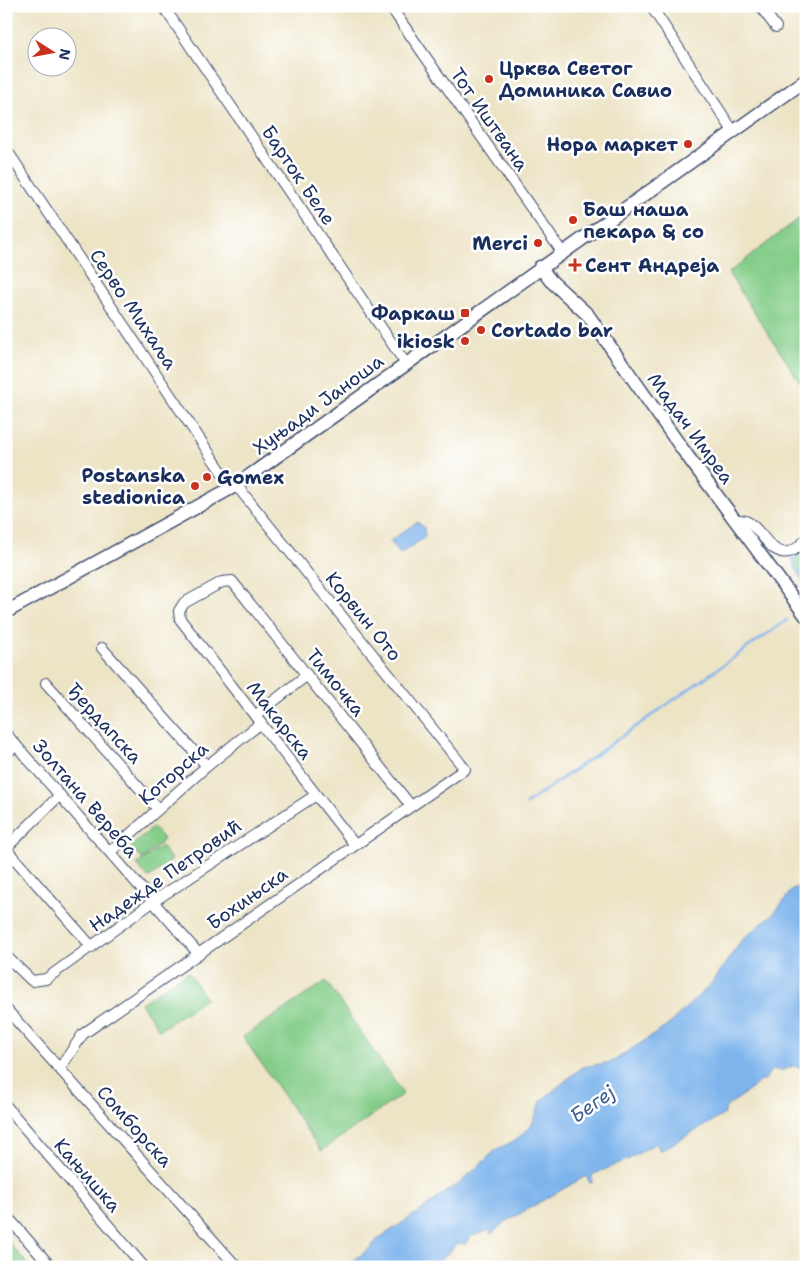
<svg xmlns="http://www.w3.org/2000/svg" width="812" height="1273" viewBox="0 0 812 1273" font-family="'Shantell Sans',sans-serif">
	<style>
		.green { fill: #84cd89; stroke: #507e74 }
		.water { fill: #7db4ec; stroke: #4c72a5 }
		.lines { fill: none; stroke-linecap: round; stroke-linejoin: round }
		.stream { stroke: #7db4ec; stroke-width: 2.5 }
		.minor-casing { stroke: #3a4a6e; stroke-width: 12 }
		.tertiary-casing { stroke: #3a4a6e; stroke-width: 15 }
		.minor { stroke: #fff; stroke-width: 10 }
		.tertiary { stroke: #fff; stroke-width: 12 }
		.poi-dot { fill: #c8321e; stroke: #fff; stroke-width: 2 }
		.labels { text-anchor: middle; stroke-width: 5; stroke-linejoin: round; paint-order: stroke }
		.poi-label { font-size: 19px; font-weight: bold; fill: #1b2f5e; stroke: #fff; text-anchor: start }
		.street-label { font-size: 19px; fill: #1b2f5e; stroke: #fff }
		.water-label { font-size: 20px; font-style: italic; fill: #3d5e90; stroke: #fff }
	</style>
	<rect width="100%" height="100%" fill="#fff"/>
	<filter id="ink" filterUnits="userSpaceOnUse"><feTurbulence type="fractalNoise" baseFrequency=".02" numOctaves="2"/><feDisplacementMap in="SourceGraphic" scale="10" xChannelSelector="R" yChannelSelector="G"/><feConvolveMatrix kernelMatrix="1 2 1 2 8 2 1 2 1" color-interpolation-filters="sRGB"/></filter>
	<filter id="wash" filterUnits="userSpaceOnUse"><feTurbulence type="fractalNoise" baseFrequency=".0096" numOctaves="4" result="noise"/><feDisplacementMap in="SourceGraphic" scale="20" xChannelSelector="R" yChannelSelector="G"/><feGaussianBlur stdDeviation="1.12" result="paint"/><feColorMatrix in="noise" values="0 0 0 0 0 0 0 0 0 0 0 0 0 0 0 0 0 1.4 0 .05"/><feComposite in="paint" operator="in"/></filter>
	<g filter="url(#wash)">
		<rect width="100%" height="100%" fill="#ede4c6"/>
		<!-- green -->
		<g class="green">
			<path d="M 806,213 L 806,391 L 728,273 Z"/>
			<path d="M 806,549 L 806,589 L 792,559 Z"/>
			<path d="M 153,827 L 164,840 L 142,859 L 131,847 Z"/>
			<path d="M 161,846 L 172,860 L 148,878 L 137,864 Z"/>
			<path d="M 188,972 L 206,999 L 159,1030 L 141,1003 Z"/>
			<path d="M 326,981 L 403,1094 L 321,1151 L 243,1037 Z"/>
			<path d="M 6,1239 L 30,1267 L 6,1267 Z"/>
		</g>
		<!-- water -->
		<g class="water">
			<path d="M 417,522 L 424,527 L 425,537 L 400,554 L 390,541 Z"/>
			<path d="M 806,879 L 806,1069 L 794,1066 L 783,1070 L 771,1070 L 765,1080 L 759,1081 L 755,1086 L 725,1108 L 725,1114 L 660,1151 L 656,1143 L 629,1159 L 592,1175 L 592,1183 L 590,1183 L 586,1176 L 505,1222 L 491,1234 L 490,1230 L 469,1237 L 465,1244 L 458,1243 L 433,1267 L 345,1267 L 369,1249 L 378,1239 L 426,1207 L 447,1191 L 459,1184 L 497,1149 L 516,1140 L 532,1125 L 541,1101 L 582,1067 L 612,1062 L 667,1026 L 710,985 L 742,940 L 775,912 L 792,890 L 801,885 Z"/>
		</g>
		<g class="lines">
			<!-- stream -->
			<g class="stream">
				<path d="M 806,547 L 795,557 L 794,565 L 806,582"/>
				<path d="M 526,804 L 787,620"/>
			</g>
		</g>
	</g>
	<g filter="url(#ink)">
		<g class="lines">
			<!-- minor casing -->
			<g class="minor-casing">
				<g id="minor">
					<path d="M 163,6 L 406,364"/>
					<path d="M 390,6 L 562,252"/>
					<path d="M 651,6 L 733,131"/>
					<path d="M 760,6 L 776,27"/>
					<path d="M 6,149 L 225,477 L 241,491 L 465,769 L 83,1034 L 60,1068"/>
					<path d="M 737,522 L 740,520 C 761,520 769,563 794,550 C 798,548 802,543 806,540"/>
					<path d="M 102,648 L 207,766"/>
					<path d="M 46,683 L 158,809"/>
					<path d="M 255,716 L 307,675"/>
					<path d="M 6,734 L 198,953"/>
					<path d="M 6,754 L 16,745"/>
					<path d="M 355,845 L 180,619 L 179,611 L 184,603 L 222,582 L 232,581 L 411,806"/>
					<path d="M 6,848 L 60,795"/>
					<path d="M 6,849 L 92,947"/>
					<path d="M 110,852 L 207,766 L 261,723"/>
					<path d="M 6,956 L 32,981 L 46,979 L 154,901 L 316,795"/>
					<path d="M 6,1009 L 237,1267"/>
					<path d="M 6,1106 L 144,1267"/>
					<path d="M 6,1215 L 51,1267"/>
				</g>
			</g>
			<!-- tertiary casing -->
			<g class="tertiary-casing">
				<g id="tertiary">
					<path d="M 540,267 L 550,280 L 588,315 L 683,450 L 806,616"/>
					<path d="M 6,612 L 235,486 L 806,80"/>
				</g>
			</g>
			<!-- minor -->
			<use href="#minor" class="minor"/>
			<!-- tertiary -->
			<use href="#tertiary" class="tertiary"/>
		</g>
	</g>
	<!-- markers -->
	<g class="poi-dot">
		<circle cx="489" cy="79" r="5"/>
		<circle cx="688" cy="144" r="5"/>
		<circle cx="573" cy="220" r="5"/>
		<circle cx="538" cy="243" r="5"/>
		<path d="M572.5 257.5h5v5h5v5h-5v5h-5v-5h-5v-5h5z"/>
		<rect x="460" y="308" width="10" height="10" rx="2.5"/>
		<circle cx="481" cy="330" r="5"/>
		<circle cx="465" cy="341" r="5"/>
		<circle cx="207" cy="477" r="5"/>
		<circle cx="195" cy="486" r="5"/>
	</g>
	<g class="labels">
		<!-- poi labels -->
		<g class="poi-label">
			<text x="499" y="75">Црква Светог<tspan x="499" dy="22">Доминика Савио</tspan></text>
			<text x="678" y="151" text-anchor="end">Нора маркет</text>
			<text x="583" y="216">Баш наша<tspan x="583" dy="22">пекара &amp; co</tspan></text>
			<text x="528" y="250" text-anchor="end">Merci</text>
			<text x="585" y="272">Сент Андреја</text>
			<text x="455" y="320" text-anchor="end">Фаркаш</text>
			<text x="491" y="337">Cortado bar</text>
			<text x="455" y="348" text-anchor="end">ikiosk</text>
			<text x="185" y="482" text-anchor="end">Postanska<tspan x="185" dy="22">stedionica</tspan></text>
			<text x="217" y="484">Gomex</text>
		</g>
		<!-- street labels -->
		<g class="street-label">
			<text transform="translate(490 119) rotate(55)" y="7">Тот Иштвана</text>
			<text transform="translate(299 175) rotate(56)" y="7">Барток Беле</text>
			<text transform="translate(134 309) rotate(56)" y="7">Серво Михаља</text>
			<text transform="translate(318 404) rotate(-36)" y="7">Хуњади Јаноша</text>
			<text transform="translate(691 428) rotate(54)" y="7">Мадач Имреа</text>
			<text transform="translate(364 616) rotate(51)" y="7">Корвин Ото</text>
			<text transform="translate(336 682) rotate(51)" y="7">Тимочка</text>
			<text transform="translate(280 720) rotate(52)" y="7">Макарска</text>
			<text transform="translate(105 723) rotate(48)" y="7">Ђердапска</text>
			<text transform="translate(173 773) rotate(-41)" y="7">Которска</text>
			<text transform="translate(86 798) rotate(49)" y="7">Золтана Вереба</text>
			<text transform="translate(165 875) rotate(-35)" y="7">Надежде Петровић</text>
			<text transform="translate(247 898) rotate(-35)" y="7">Бохињска</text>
			<text transform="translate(135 1126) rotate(48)" y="7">Сомборска</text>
			<text transform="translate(88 1175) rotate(49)" y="7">Кањишка</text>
		</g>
		<!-- water labels -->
		<g class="water-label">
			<text transform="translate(592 1104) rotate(-35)" y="7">Бегеј</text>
		</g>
	</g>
	<!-- margin -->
	<rect width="812" height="1273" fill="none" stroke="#fff" stroke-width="25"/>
	<!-- north arrow -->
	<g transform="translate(52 52) rotate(101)"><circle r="24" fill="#ffffff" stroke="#a4acbf"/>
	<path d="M0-4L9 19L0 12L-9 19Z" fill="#c8321e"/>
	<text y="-8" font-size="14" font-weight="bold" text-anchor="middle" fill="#1b2f5e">N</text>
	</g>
</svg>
